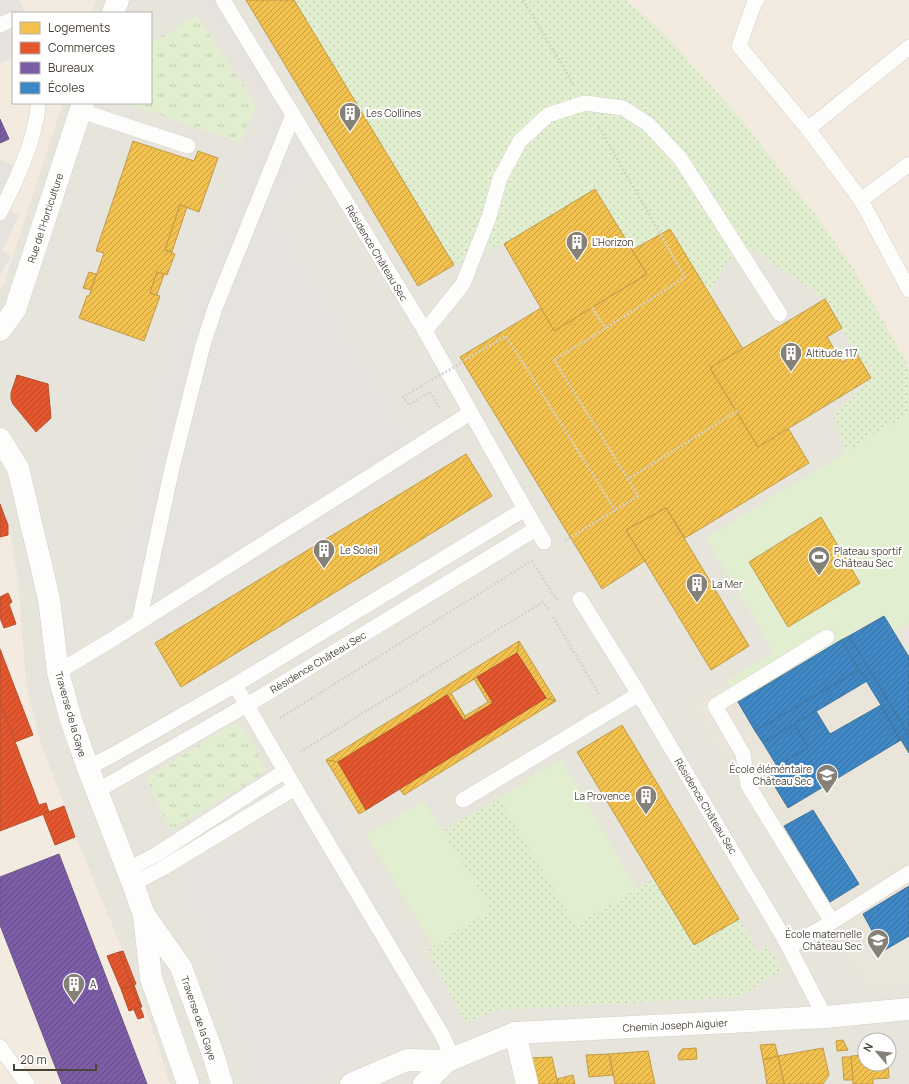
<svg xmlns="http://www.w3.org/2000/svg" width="909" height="1084" viewBox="0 0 909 1084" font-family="Manrope,sans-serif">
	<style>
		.residential { fill: #e7e4dc; fill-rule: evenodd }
		.commercial { fill: #f3ebdf }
		.education { fill: #eae5da }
		.grass { fill: url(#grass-tufts) }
		.park { fill: url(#park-dots) }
		.pitch { fill: #e1eecf }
		.parking { fill: #e6e3df }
		.homes { fill: url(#homes-hatch); stroke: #c09c48 }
		.shops { fill: url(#shops-hatch); stroke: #b65131 }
		.offices { fill: url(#offices-hatch); stroke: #6d5686 }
		.schools { fill: url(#schools-hatch); stroke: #43749b }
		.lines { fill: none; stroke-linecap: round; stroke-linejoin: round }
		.lane-casing { stroke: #d2d0cb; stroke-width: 16 }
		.street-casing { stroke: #d2d0cb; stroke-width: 23 }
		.path { stroke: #d3d2cc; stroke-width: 2.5; stroke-dasharray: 2 2; stroke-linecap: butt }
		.lane { stroke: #fdfdfc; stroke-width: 15 }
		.street { stroke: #fdfdfc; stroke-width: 22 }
		.path-bridge { stroke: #d3d2cc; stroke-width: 2.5; stroke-dasharray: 2 2; stroke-linecap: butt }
		.labels { text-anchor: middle; stroke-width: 4; stroke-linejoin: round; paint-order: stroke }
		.poi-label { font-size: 10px; fill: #4b4439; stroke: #fff; text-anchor: start }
		.street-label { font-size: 10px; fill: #4b4439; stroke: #fff }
	</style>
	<defs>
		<pattern id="grass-tufts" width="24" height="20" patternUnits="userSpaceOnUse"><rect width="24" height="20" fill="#e1eecf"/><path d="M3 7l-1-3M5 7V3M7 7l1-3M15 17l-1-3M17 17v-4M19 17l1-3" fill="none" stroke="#c3cdb2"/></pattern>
		<pattern id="park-dots" width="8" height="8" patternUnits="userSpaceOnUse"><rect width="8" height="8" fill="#e1eecf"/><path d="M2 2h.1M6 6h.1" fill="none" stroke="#c3cdb2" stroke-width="1.8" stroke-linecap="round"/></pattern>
		<pattern id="homes-hatch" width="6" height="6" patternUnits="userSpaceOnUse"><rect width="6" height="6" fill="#f2c14e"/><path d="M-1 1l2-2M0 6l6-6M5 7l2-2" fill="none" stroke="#c69e42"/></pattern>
		<pattern id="shops-hatch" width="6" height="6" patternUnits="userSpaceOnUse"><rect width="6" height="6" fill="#e4572e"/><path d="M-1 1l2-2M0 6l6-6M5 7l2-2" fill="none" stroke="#bb4a28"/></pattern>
		<pattern id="offices-hatch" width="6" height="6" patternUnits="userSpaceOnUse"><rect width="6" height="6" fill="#7b5ea7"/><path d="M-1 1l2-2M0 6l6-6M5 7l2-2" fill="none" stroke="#624c82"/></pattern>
		<pattern id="schools-hatch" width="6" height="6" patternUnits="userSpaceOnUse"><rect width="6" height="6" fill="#3f88c5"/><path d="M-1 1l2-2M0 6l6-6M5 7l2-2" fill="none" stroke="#3771a1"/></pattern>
	</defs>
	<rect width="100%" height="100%" fill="#f4f2ee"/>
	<!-- residential -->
	<path class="residential" d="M 0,0 L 909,0 L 909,1084 L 0,1084 ZM 13,13 L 151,13 L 151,103 L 13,103 ZM 865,1040 L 889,1040 L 889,1064 L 865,1064 Z"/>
	<!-- commercial -->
	<g class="commercial">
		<path d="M 0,0 L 96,0 L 92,13 L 13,13 L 13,103 L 63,103 L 4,284 L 0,290 Z"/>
		<path d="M 626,0 L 909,0 L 909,367 L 854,270 L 666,36 Z"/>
		<path d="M 0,503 L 9,525 L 18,580 L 26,681 L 38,735 L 76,837 L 123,951 L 148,1016 L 170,1084 L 0,1084 Z"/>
	</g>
	<!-- education -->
	<path class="education" d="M 884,616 L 895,631 L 909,622 L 909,986 L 866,989 L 817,915 L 689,705 L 725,682 L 738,701 Z"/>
	<!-- grass -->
	<g class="grass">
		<path d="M 197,16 L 256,105 L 240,143 L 132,105 L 132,103 L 151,103 L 151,47 L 153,41 Z"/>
		<path d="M 235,724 C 247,732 262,758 264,771 L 260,776 L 170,830 L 146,778 L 229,726 Z"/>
	</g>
	<!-- park -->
	<g class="park">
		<path d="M 294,0 L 626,0 L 666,36 L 740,118 L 823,225 L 854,270 L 909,367 L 909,413 L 846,452 L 833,414 L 871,378 L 825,299 L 754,250 L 728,261 L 709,294 L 670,229 L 632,250 L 595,189 L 504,244 L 454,265 Z"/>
		<path d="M 499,798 L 575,924 L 654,879 L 694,945 L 739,919 L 758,953 L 768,947 L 782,970 L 738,997 L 499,1010 L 466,1023 L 427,951 L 491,909 L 443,831 Z"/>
	</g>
	<!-- pitch -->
	<g class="pitch">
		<path d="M 909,413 L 909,622 L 895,631 L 884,616 L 738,702 L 725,682 L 774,652 L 706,538 Z"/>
		<path d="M 561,759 L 637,889 L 575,925 L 499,798 Z"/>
		<path d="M 424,801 L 491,909 L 433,946 L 366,835 Z"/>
	</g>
	<!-- parking -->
	<g class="parking">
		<path d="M 0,0 L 19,0 L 26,13 L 13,13 L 13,58 L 0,64 Z"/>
		<path d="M 206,0 L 223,0 L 294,115 L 314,179 L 271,208 L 375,384 L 415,448 L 446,429 L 462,453 L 153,641 L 115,591 L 139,478 L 165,357 L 217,224 L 249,135 L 256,136 L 265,109 L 202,6 L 207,1 Z"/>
		<path d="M 0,159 L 20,168 L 3,207 L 19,215 L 2,251 L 11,256 L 0,275 Z"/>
		<path d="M 316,792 L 454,1025 L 304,1084 L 266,1084 L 255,1081 L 180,874 Z"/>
	</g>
	<!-- homes -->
	<g class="homes">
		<path d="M 246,0 L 294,0 L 454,265 L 418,286 Z"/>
		<path d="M 133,141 L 194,161 L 198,151 L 218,158 L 199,212 L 180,205 L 165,250 L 175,254 L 167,275 L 157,272 L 150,293 L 160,296 L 144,341 L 79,318 L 87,296 L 89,296 L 104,253 L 96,251 Z"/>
		<path d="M 595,189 L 647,274 L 554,331 L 504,244 Z"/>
		<path d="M 180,205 L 187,207 L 172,252 L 165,250 Z"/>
		<path d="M 670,229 L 743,349 L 710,368 L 758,447 L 788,428 L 809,463 L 685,538 L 666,508 L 626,530 L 645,561 L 602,589 L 460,357 L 541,308 L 554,331 L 647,274 L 632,250 Z"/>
		<path d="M 89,272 L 96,274 L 91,290 L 83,288 Z"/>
		<path d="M 157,272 L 164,274 L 157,295 L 150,293 Z"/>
		<path d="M 825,299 L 842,328 L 827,337 L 842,362 L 857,354 L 871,378 L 758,447 L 710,368 Z"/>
		<path d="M 466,454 L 492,496 L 181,687 L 155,643 Z"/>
		<path d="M 666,508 L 749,646 L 711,670 L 626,530 Z"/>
		<path d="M 821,517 L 860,583 L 788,627 L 749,562 Z"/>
		<path d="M 519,641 L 556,701 L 546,698 L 517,653 Z"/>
		<path d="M 519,641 L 517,653 L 338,762 L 326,760 Z"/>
		<path d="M 477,677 L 493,703 L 488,702 L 474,679 Z"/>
		<path d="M 451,693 L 465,716 L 464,721 L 447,695 Z"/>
		<path d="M 546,698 L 556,701 L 404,795 L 399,788 Z"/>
		<path d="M 488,702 L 493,703 L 464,721 L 465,716 Z"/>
		<path d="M 622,725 L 739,919 L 694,945 L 577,752 Z"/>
		<path d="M 326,760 L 338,762 L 366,810 L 359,814 Z"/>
		<path d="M 843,1040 L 848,1050 L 837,1051 L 836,1041 Z"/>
		<path d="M 775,1044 L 778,1056 L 763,1060 L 760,1045 Z"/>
		<path d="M 696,1048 L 697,1059 L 679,1060 L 678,1055 L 682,1049 Z"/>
		<path d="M 823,1048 L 829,1075 L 823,1084 L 784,1084 L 778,1056 Z"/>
		<path d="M 648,1051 L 655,1084 L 615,1084 L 609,1054 Z"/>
		<path d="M 609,1054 L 613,1075 L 589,1077 L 586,1055 Z"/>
		<path d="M 865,1055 L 865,1064 L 888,1064 L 889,1078 L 873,1079 L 873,1084 L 853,1084 L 851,1056 Z"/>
		<path d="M 778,1056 L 784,1084 L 767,1084 L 763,1060 Z"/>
		<path d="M 552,1057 L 558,1084 L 533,1084 L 528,1058 Z"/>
		<path d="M 842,1057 L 851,1057 L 853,1080 L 844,1080 Z"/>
		<path d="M 573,1075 L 575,1084 L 558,1084 L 557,1079 Z"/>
	</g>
	<!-- shops -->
	<g class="shops">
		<path d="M 17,375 L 48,384 L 51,418 L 36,432 L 13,404 L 11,399 L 11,393 Z"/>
		<path d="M 0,504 L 8,525 L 8,535 L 0,537 Z"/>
		<path d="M 8,593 L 12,602 L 9,604 L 16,624 L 4,628 L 0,618 L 0,597 Z"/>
		<path d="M 0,649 L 33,735 L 15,742 L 0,702 Z"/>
		<path d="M 517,653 L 546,698 L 366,810 L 338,762 L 447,695 L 464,721 L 493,703 L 477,677 Z"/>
		<path d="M 0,702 L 39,805 L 46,803 L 49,812 L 0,831 Z"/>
		<path d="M 64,806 L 75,837 L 55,845 L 43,814 Z"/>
		<path d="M 123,951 L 136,984 L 132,986 L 119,952 Z"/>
		<path d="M 119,952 L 132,986 L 121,989 L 107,956 Z"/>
		<path d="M 134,985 L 142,1007 L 140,1007 L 132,986 Z"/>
		<path d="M 132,986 L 140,1007 L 129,1011 L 121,989 Z"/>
		<path d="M 140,1007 L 144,1017 L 138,1019 L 134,1010 Z"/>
	</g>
	<!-- offices -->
	<g class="offices">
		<path d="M 0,119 L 9,139 L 0,143 Z"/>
		<path d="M 59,854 L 147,1084 L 62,1084 L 0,925 L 0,877 Z"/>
	</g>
	<!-- schools -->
	<g class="schools">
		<path d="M 884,616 L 909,657 L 909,735 L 849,636 Z"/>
		<path d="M 849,636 L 908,734 L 900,740 L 881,705 L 841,640 Z"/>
		<path d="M 841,640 L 859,670 L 755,731 L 738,702 Z"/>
		<path d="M 859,670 L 867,681 L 763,743 L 755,731 Z"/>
		<path d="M 881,705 L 900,740 L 901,740 L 788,808 L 766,772 L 808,747 L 794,724 L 816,711 L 830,734 Z"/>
		<path d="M 794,724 L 808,747 L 777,766 L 763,743 Z"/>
		<path d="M 908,734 L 909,736 L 909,753 L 901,740 L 900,740 Z"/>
		<path d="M 813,810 L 859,884 L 830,902 L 784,826 Z"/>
		<path d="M 909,886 L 909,936 L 883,951 L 863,914 Z"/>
	</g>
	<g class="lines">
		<!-- lane casing -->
		<g class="lane-casing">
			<g id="lane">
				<path d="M 223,0 L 425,331 L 525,509 L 544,542"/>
				<path d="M 757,0 L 755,1 L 739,46 L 808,129 L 861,200 L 909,290"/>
				<path d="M 0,25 L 13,19"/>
				<path d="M 81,111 L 188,146"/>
				<path d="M 808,129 L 909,47"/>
				<path d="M 861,200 L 909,164"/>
				<path d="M 0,213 C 15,183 37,137 38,103"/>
				<path d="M 425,331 L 463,284 L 489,217 L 500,178 L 520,141 L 548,115 L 585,103 L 623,108 L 648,124 L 680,158 L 780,314"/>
				<path d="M 580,599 L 639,694 L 784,938 L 825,1017"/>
				<path d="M 139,622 L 172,468 L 203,345 L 215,308 L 293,115"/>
				<path d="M 827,637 L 715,706 L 743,754 L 748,785 L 832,922"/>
				<path d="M 58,672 L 116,637 L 470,413"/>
				<path d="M 235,685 L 295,788 L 441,1033 L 453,1058"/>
				<path d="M 88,768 L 118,752 L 235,685 L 525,509"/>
				<path d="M 97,791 L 264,695 L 536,529"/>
				<path d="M 463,800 L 639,694"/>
				<path d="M 127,870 L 157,854 L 285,771"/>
				<path d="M 133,884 L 163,868 L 295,788"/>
				<path d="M 789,947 L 832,922 L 909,873"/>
				<path d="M 0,1047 L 27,1084"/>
			</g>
		</g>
		<!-- street casing -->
		<g class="street-casing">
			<g id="street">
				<path d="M 113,13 L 118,0"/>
				<path d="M 0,330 L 15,310 L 83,103"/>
				<path d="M 0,439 L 18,468 L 49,599 L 58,672 L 71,720 L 88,768 L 133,884 L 144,915 L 151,978 L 188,1084"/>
				<path d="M 145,916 L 181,967 L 214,1057 L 222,1084"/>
				<path d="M 515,1033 L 527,1084"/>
				<path d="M 351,1084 L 407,1060 L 447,1061"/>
				<path d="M 424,1084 L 447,1061 L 515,1033 L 825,1017 L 909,1009"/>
			</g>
		</g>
		<!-- path -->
		<g class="path">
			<path d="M 523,0 L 574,85"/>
			<path d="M 599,127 L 685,277 L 606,328"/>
			<path d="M 592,308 L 606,328 L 554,360 L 628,479"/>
			<path d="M 465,360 L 506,336 L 615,510"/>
			<path d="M 421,386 L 403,397 L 409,405 L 430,392 L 439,407"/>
			<path d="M 565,541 L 638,496 L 628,479 L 737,411"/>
			<path d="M 532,561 L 558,602"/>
			<path d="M 553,617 L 599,694"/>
			<path d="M 280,718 L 533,560"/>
			<path d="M 300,752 L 543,602 L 548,609"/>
		</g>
		<!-- lane -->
		<use href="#lane" class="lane"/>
		<!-- street -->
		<use href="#street" class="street"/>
		<!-- path-bridge -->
		<path class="path-bridge" d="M 421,386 L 463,362"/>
	</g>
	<!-- icons -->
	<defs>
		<g id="building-pin" transform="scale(1.15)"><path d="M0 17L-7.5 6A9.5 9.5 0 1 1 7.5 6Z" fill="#868178" stroke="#fff"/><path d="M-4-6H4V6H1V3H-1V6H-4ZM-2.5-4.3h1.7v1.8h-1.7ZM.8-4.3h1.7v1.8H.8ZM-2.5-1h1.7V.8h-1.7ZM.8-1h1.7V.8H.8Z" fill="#fff"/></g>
		<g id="stadium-pin" transform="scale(1.15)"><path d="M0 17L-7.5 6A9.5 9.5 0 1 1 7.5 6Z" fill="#868178" stroke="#fff"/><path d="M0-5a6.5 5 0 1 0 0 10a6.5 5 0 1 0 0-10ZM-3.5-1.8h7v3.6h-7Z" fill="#fff"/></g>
		<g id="school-pin" transform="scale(1.15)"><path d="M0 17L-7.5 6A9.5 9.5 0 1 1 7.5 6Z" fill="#868178" stroke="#fff"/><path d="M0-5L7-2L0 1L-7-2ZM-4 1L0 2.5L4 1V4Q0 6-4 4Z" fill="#fff"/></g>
	</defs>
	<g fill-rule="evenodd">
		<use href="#building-pin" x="350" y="113"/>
		<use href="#building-pin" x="577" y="242"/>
		<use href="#building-pin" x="791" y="353"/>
		<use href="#building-pin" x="324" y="550"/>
		<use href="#stadium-pin" x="819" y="557"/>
		<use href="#building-pin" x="697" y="584"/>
		<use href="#school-pin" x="827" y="775"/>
		<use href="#building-pin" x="646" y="796"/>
		<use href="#school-pin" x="878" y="940"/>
		<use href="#building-pin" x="74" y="984"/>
	</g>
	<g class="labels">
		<!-- poi labels -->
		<g class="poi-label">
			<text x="366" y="117">Les Collines</text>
			<text x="592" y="246">L'Horizon</text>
			<text x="806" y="357">Altitude 117</text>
			<text x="340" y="554">Le Soleil</text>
			<text x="834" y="555">Plateau sportif<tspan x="834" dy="12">Château Sec</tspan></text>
			<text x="712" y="588">La Mer</text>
			<text x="812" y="773" text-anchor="end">École éléméntaire<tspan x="812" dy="12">Château Sec</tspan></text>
			<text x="630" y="800" text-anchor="end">La Provence</text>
			<text x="862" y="938" text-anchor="end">École maternelle<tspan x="862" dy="12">Château Sec</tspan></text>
			<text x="90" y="988">A</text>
		</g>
		<!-- street labels -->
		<g class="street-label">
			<text transform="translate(45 218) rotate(-72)" y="4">Rue de l'Horticulture</text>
			<text transform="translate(377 253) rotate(59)" y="4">Résidence Château Sec</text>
			<text transform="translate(318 662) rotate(-31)" y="4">Résidence Château Sec</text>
			<text transform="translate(71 714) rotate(74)" y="4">Traverse de la Gaye</text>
			<text transform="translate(706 806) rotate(59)" y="4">Résidence Château Sec</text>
			<text transform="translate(199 1018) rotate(71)" y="4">Traverse de la Gaye</text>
			<text transform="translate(675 1025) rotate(-3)" y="4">Chemin Joseph Aiguier</text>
		</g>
	</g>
	<!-- legend -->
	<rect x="12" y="12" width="140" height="92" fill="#ffffff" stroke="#b7b4b0"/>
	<rect x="20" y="22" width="20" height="12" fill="#f2c14e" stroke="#b7b4b0"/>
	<text x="48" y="32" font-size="12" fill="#4b4439">Logements</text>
	<rect x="20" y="42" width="20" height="12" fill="#e4572e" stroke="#b7b4b0"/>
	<text x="48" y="52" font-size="12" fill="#4b4439">Commerces</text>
	<rect x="20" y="62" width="20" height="12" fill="#7b5ea7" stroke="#b7b4b0"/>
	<text x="48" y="72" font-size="12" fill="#4b4439">Bureaux</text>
	<rect x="20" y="82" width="20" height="12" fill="#3f88c5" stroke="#b7b4b0"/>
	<text x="48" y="92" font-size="12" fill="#4b4439">Écoles</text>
	<!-- north arrow -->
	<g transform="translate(877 1052) rotate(298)"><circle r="19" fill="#ffffff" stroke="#b7b4b0"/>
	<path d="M0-3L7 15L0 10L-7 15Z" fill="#868178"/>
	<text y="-6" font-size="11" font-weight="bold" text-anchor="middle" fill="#4b4439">N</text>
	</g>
	<!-- scale -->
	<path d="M14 1064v6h82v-6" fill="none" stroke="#4b4439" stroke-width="2"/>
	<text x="20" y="1064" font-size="12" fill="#4b4439" stroke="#ffffff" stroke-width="3" paint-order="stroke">20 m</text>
</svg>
